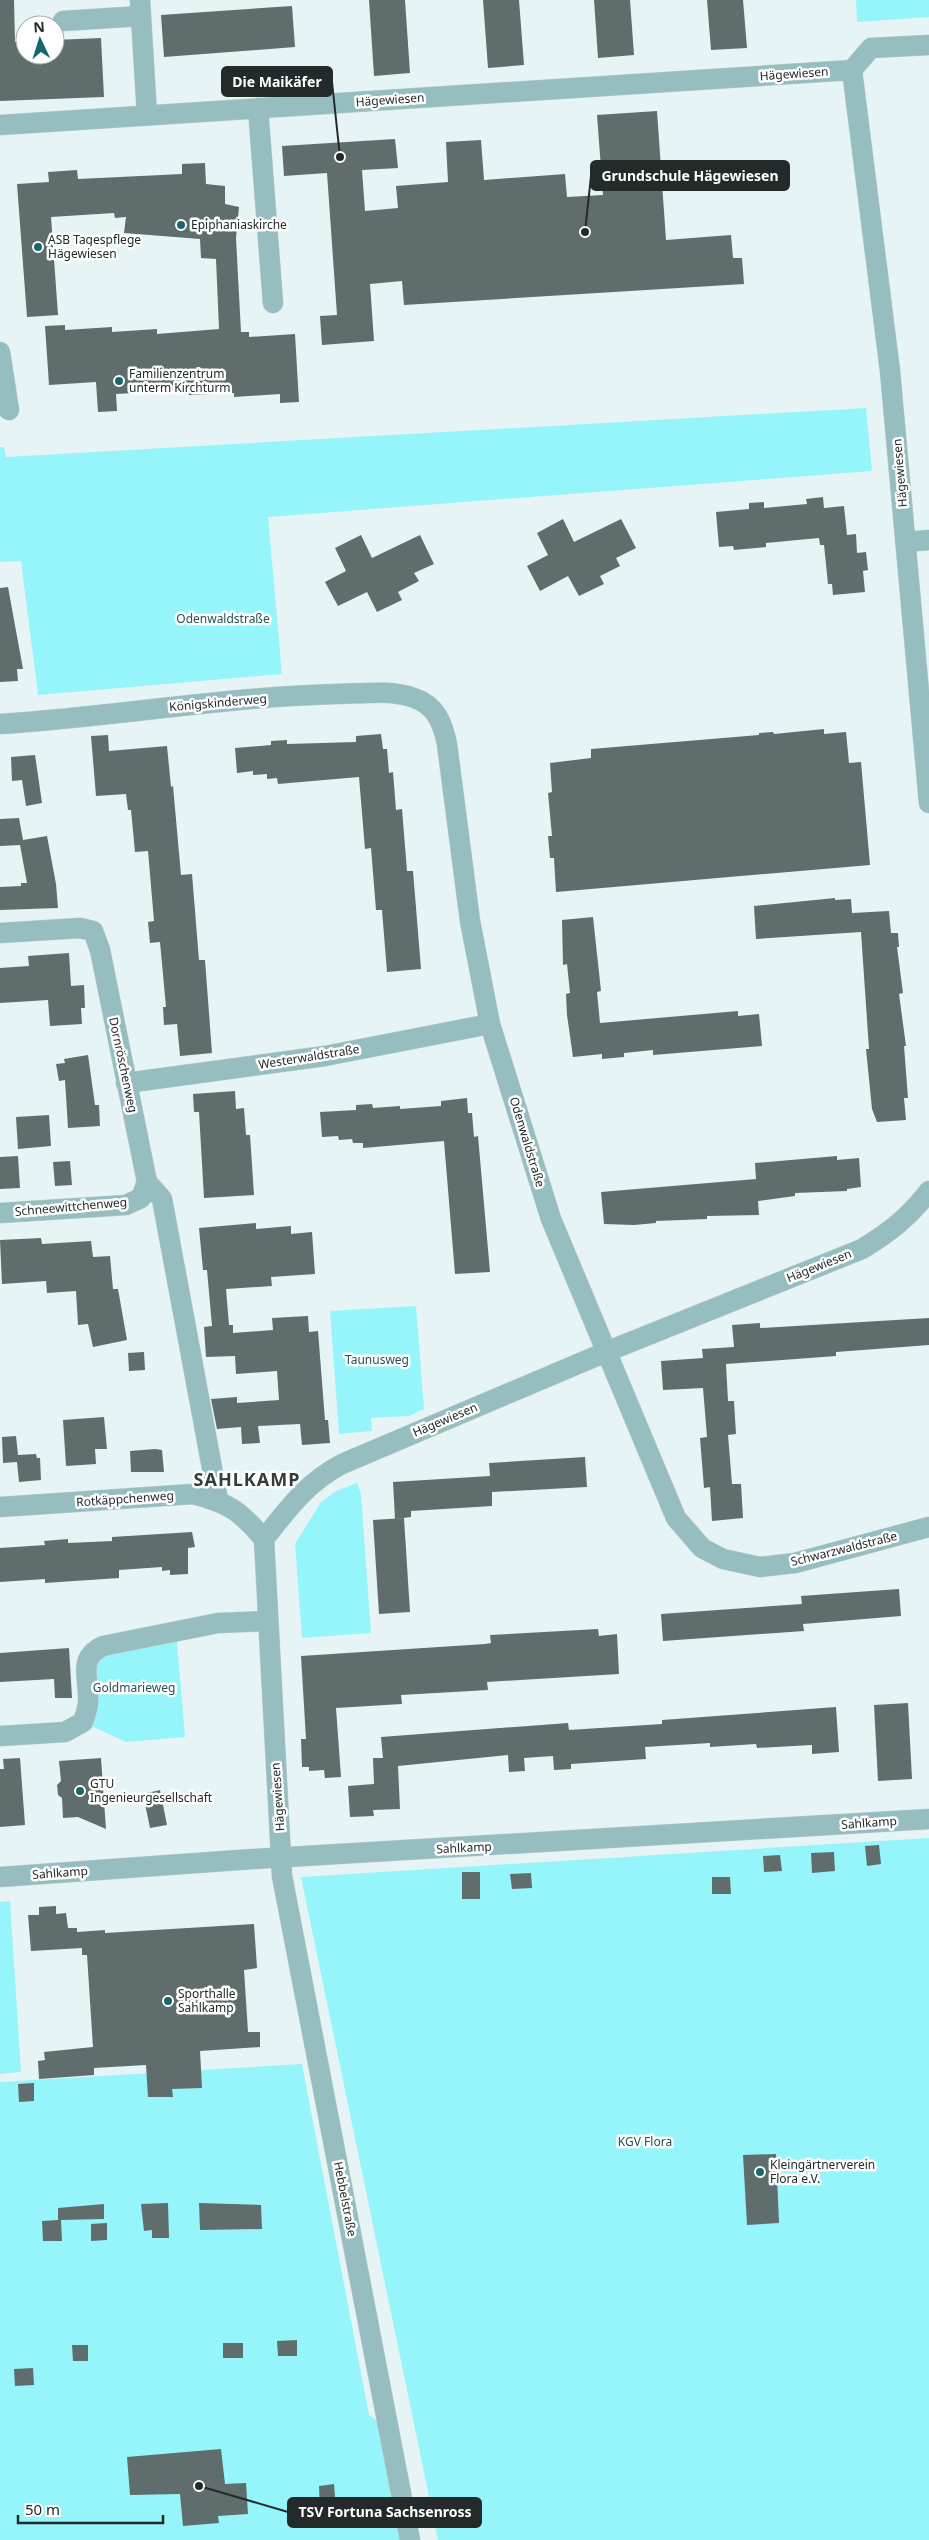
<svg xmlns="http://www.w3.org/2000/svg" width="929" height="2540" viewBox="0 0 929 2540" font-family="'Noto Sans',sans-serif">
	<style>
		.green { fill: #96f5fa }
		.building { fill: #606d6d }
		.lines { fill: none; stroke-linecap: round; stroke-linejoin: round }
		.minor-casing { stroke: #c3d0d0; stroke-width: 21 }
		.minor { stroke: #96bec0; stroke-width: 20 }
		.poi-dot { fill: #19676a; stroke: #fefefe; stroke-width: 2 }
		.labels { text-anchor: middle; stroke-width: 5; stroke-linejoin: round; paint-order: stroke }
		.street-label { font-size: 12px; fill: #242a2a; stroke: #fefefe }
		.poi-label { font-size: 12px; fill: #242a2a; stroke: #fefefe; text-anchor: start }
		.park-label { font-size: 12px; fill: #245355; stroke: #fefefe }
		.district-label { font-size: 18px; font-weight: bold; letter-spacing: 1px; fill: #323d3e; stroke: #fefefe }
		.leader { fill: none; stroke: #242a2a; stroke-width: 2 }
		.callout-dot { fill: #242a2a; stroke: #fefefe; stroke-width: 2 }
		.callout { fill: #242a2a; stroke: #242a2a; stroke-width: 2 }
		.callout-label { font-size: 14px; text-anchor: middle; font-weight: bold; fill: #fff }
	</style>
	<rect width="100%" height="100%" fill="#e6f4f5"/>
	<!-- green -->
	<g class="green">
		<path d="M 856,0 L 929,0 L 929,17 L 857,22 Z"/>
		<path d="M 866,408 L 872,471 L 268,517 L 282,674 L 38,695 L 21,561 L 0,562 L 0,447 L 4,447 L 6,457 Z"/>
		<path d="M 416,1306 L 424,1409 L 409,1416 L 371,1418 L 372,1431 L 339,1434 L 330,1311 Z"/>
		<path d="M 357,1483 L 361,1494 L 371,1633 L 302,1638 L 295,1544 L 321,1502 L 336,1491 Z"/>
		<path d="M 176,1631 L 185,1737 L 126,1742 L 83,1722 L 86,1662 Z"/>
		<path d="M 929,1838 L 929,2540 L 438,2540 L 301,1877 Z"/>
		<path d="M 10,1901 L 21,2072 L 0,2074 L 0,1902 Z"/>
		<path d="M 302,2064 L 369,2415 L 388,2428 L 407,2540 L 0,2540 L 0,2082 Z"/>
	</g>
	<!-- building -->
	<g class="building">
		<path d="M 0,0 L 14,0 L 15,42 L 25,41 L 25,55 L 55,55 L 55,40 L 101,38 L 104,97 L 0,101 Z"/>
		<path d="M 369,0 L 405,0 L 410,73 L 374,76 Z"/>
		<path d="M 483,0 L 519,0 L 524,65 L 488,68 Z"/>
		<path d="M 594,0 L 630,0 L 634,55 L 598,58 Z"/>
		<path d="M 707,0 L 743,0 L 747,48 L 711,50 Z"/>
		<path d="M 292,6 L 295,47 L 164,57 L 161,15 Z"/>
		<path d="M 657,111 L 666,240 L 731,235 L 733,258 L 742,258 L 744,284 L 404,305 L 402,281 L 370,284 L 374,341 L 322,345 L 320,316 L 337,315 L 327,173 L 284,176 L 282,146 L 395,139 L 398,168 L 362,170 L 365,211 L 398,208 L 396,186 L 448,182 L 446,142 L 481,140 L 484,180 L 565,174 L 567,197 L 603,195 L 597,115 Z"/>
		<path d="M 205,163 L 206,184 L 225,186 L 225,204 L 239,207 L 236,238 L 241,332 L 249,332 L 249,337 L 295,334 L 299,402 L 280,403 L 280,394 L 234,397 L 234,393 L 189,395 L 188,390 L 116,394 L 117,411 L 98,412 L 96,382 L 49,385 L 45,326 L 65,325 L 65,330 L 112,327 L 112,332 L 157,329 L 157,334 L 219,329 L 216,259 L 201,258 L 200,239 L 124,233 L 126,217 L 115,218 L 114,213 L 51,217 L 58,315 L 27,317 L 17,184 L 49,182 L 48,172 L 77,170 L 78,179 L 182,174 L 182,164 Z"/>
		<path d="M 823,497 L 824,508 L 844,506 L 847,535 L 856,534 L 857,553 L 866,552 L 868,570 L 863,571 L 865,592 L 833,595 L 832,584 L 828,584 L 824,545 L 820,545 L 819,538 L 766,543 L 766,547 L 734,550 L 733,546 L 719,547 L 716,512 L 749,509 L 749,503 L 764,502 L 764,508 L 807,504 L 806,499 Z"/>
		<path d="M 563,519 L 574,542 L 621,519 L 636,548 L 616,558 L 620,566 L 600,576 L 604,584 L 579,596 L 568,576 L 540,591 L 527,566 L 548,555 L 537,533 Z"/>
		<path d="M 361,535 L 372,558 L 420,535 L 434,564 L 414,573 L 419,581 L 398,592 L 402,600 L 377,612 L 367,592 L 338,606 L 325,582 L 346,571 L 335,548 Z"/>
		<path d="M 8,587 L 23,669 L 17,669 L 18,681 L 0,682 L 0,588 Z"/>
		<path d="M 824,729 L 824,734 L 846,732 L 849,763 L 861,762 L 870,865 L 556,892 L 554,858 L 550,858 L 548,836 L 552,836 L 548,793 L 552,792 L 550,763 L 591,758 L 591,749 L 759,735 L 759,733 L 773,732 L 774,734 Z"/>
		<path d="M 381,734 L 383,749 L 387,749 L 389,773 L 393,772 L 396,810 L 402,809 L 407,871 L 413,871 L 421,969 L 387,972 L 382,910 L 376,910 L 371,848 L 365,849 L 359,777 L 278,784 L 277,778 L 267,779 L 267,774 L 253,775 L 253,771 L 237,773 L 235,748 L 271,745 L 271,741 L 287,740 L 287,744 L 356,742 L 356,736 Z"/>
		<path d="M 108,735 L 109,751 L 167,746 L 171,787 L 173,786 L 181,875 L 192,874 L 199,960 L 205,960 L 212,1053 L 180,1056 L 177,1024 L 164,1025 L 163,1007 L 166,1007 L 160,942 L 150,943 L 148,922 L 154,921 L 148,851 L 135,852 L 131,810 L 128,810 L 126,794 L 96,796 L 91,736 Z"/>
		<path d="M 35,755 L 42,803 L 26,806 L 22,780 L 12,781 L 11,757 Z"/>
		<path d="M 19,818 L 23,840 L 47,836 L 56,884 L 58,908 L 0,910 L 0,887 L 21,886 L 21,883 L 27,883 L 20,845 L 0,846 L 0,819 Z"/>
		<path d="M 835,898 L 835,900 L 851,899 L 852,913 L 889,911 L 891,933 L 898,933 L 899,947 L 897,947 L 903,993 L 899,994 L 906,1046 L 904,1046 L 908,1098 L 904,1098 L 906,1120 L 877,1122 L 872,1109 L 866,1049 L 869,1049 L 861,932 L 756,939 L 754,906 Z"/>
		<path d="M 593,917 L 601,991 L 597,992 L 600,1023 L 738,1011 L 738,1016 L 759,1014 L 762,1046 L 653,1055 L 653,1050 L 624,1053 L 624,1057 L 602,1059 L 602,1054 L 573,1057 L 567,1015 L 566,994 L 570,993 L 567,964 L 563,965 L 562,920 Z"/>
		<path d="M 69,953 L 71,986 L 84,985 L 85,1008 L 81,1008 L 82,1024 L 50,1026 L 48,1000 L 0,1003 L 0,968 L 29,966 L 28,956 Z"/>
		<path d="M 88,1055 L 95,1105 L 99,1105 L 100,1126 L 68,1128 L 65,1080 L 59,1081 L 56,1064 L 65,1063 L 64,1059 Z"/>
		<path d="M 235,1091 L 236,1109 L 244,1108 L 246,1135 L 250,1135 L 254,1195 L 204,1198 L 199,1112 L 194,1112 L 193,1094 Z"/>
		<path d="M 467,1098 L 468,1113 L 472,1113 L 474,1137 L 478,1136 L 490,1272 L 455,1274 L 444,1141 L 363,1148 L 363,1143 L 353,1143 L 352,1139 L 339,1140 L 338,1136 L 322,1137 L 320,1112 L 356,1110 L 356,1105 L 372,1104 L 373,1108 L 400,1106 L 400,1109 L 441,1106 L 441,1101 Z"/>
		<path d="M 49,1115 L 51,1146 L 18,1149 L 16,1117 Z"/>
		<path d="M 18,1156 L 20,1188 L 0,1189 L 0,1157 Z"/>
		<path d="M 837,1156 L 837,1160 L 859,1158 L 861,1187 L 847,1189 L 847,1191 L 795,1193 L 795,1196 L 758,1201 L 759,1215 L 707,1216 L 707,1219 L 656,1221 L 656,1223 L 634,1225 L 604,1224 L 601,1192 L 756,1179 L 755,1163 Z"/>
		<path d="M 70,1161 L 72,1185 L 55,1186 L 53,1162 Z"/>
		<path d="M 256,1223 L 256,1229 L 291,1226 L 291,1234 L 312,1232 L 315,1274 L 271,1277 L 272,1286 L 226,1289 L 229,1325 L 233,1325 L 233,1333 L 273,1330 L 272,1318 L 308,1316 L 309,1332 L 318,1331 L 325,1420 L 328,1420 L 330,1443 L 302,1445 L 300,1424 L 258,1426 L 260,1443 L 242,1444 L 241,1427 L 217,1429 L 211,1399 L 237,1397 L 237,1403 L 279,1400 L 277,1371 L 236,1374 L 235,1356 L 206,1357 L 204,1327 L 212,1326 L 207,1270 L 203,1270 L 199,1228 Z"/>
		<path d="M 41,1238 L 42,1244 L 91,1241 L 93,1257 L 110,1256 L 113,1289 L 118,1289 L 127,1340 L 93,1347 L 88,1324 L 78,1325 L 76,1291 L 47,1293 L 46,1281 L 2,1284 L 0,1240 Z"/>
		<path d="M 929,1318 L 929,1345 L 836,1352 L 836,1356 L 726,1364 L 728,1401 L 734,1401 L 736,1434 L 728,1435 L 732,1484 L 741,1484 L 743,1518 L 712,1521 L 710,1487 L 704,1488 L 700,1438 L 707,1437 L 703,1388 L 663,1390 L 661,1361 L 703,1358 L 702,1349 L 734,1347 L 732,1325 L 760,1323 L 760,1328 Z"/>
		<path d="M 144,1352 L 145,1370 L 129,1371 L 128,1353 Z"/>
		<path d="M 104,1417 L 107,1449 L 95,1449 L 96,1464 L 66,1466 L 63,1420 Z"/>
		<path d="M 16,1436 L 18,1455 L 36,1454 L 37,1458 L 40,1458 L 41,1480 L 19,1482 L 17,1462 L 3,1463 L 2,1437 Z"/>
		<path d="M 155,1449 L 162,1450 L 164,1472 L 131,1472 L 130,1451 Z"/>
		<path d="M 585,1457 L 587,1487 L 492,1492 L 492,1506 L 411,1511 L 411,1517 L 395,1519 L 393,1482 L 490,1476 L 489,1463 Z"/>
		<path d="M 404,1518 L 410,1612 L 379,1614 L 373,1520 Z"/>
		<path d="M 192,1532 L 195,1547 L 188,1548 L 188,1574 L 170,1575 L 170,1570 L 162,1571 L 162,1567 L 119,1570 L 119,1578 L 45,1583 L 45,1579 L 0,1582 L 0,1548 L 45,1545 L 44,1541 L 68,1539 L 68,1543 L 112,1541 L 112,1537 Z"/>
		<path d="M 899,1589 L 901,1616 L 803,1624 L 804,1631 L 663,1641 L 661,1614 L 802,1604 L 801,1596 Z"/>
		<path d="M 598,1629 L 599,1636 L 617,1634 L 619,1674 L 487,1682 L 488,1690 L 401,1695 L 402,1704 L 336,1708 L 341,1777 L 325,1778 L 324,1770 L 309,1771 L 309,1767 L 302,1767 L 301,1739 L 306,1739 L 301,1656 L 485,1644 L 491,1643 L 490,1635 Z"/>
		<path d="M 69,1648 L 72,1698 L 55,1698 L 54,1679 L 0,1682 L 0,1653 Z"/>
		<path d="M 908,1703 L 912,1779 L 878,1781 L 874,1705 Z"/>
		<path d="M 836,1707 L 839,1752 L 812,1754 L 812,1745 L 757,1748 L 756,1744 L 710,1747 L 710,1743 L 645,1747 L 646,1759 L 571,1764 L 571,1769 L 554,1770 L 553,1756 L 524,1758 L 525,1771 L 509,1772 L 508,1755 L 398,1766 L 400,1809 L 373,1810 L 374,1816 L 350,1817 L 348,1786 L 374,1784 L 373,1758 L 383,1758 L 381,1737 L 568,1723 L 569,1730 L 662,1724 L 662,1720 Z"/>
		<path d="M 20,1758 L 25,1825 L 0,1827 L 0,1769 L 4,1769 L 3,1759 Z"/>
		<path d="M 101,1758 L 105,1815 L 106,1829 L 78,1817 L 63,1818 L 62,1798 L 58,1795 L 57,1785 L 61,1781 L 59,1761 Z"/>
		<path d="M 160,1790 L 167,1825 L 150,1828 L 143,1794 Z"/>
		<path d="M 879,1845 L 881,1864 L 867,1866 L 865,1846 Z"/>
		<path d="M 834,1852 L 835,1871 L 812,1873 L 811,1853 Z"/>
		<path d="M 780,1855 L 782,1871 L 764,1872 L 763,1856 Z"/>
		<rect x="462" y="1872" width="18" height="27"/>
		<path d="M 531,1873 L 532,1888 L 512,1889 L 510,1874 Z"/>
		<path d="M 712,1877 L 730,1877 L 731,1894 L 712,1894 Z"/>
		<path d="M 56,1906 L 56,1914 L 66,1913 L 68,1928 L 77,1928 L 77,1932 L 105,1930 L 105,1933 L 254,1924 L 257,1968 L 244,1970 L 248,2032 L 260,2032 L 260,2047 L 200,2051 L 202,2088 L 172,2089 L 173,2097 L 148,2097 L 146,2065 L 94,2068 L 94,2075 L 39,2079 L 38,2061 L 45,2060 L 44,2052 L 93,2047 L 87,1955 L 82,1955 L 82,1948 L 31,1951 L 28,1915 L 39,1915 L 39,1907 Z"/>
		<path d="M 34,2083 L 34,2101 L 19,2102 L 18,2084 Z"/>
		<path d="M 776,2154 L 779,2223 L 747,2225 L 743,2155 Z"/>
		<path d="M 168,2203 L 169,2238 L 152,2238 L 152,2230 L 144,2231 L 141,2204 Z"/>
		<path d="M 199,2203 L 261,2205 L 262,2229 L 200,2230 Z"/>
		<path d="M 104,2204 L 104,2219 L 61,2220 L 62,2241 L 43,2241 L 42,2221 L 58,2220 L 58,2208 Z"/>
		<path d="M 107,2223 L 107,2240 L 91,2241 L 91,2224 Z"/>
		<path d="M 297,2340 L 297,2356 L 278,2356 L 277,2341 Z"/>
		<rect x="223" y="2343" width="20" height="15"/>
		<path d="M 72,2345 L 88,2345 L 88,2361 L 73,2361 Z"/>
		<path d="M 33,2368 L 34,2385 L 15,2386 L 14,2369 Z"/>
		<path d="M 221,2449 L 225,2484 L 246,2483 L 248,2514 L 218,2516 L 219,2523 L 183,2526 L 180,2494 L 130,2495 L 127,2457 Z"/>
		<path d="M 334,2484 L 336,2509 L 320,2511 L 319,2486 Z"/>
	</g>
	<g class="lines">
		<!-- minor casing -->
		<g class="minor-casing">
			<g id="minor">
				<path d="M 140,0 L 147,115"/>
				<path d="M 63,21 L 141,16"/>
				<path d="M 852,70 L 871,48 L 929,45"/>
				<path d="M 258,108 L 273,303"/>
				<path d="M 0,125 L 852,70 L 890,371 L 929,803"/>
				<path d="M 0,352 L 9,410"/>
				<path d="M 906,542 L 929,540"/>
				<path d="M 0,724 C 112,717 223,697 335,694 C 360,694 390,689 414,698 C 436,705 443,724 447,744 L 470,921 L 490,1024 L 551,1219 L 676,1518 L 702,1548 L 723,1559 L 760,1567 L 795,1563 L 929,1527"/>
				<path d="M 0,933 L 80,928 L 93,931 L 100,950 L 147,1182 L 141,1198 L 126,1205 L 0,1213"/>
				<path d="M 126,1083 L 325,1056 L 490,1024"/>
				<path d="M 147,1182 L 162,1199 L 218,1500"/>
				<path d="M 0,1507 L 193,1494 C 229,1503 240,1511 264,1539"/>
				<path d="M 0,1736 L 65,1732 L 83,1722 C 85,1715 88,1709 88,1702 C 90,1679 76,1659 103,1646 L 218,1623 L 267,1621"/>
				<path d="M 0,1877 L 253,1859 L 929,1819"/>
				<path d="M 410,2540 L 282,1876 L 264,1539 C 288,1509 306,1483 342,1464 L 606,1352 L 862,1249 C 890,1232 909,1217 929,1191"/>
			</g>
		</g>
		<!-- minor -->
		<use href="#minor" class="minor"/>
	</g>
	<!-- markers -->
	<g class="poi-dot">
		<circle cx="181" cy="225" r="5"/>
		<circle cx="38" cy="247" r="5"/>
		<circle cx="119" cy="381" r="5"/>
		<circle cx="80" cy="1791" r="5"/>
		<circle cx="168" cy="2001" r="5"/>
		<circle cx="760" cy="2172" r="5"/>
	</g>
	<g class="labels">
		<!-- street labels -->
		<g class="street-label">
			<text transform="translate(794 74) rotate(-4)" y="4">Hägewiesen</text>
			<text transform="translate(390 100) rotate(-4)" y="4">Hägewiesen</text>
			<text transform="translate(900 473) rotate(-95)" y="4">Hägewiesen</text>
			<text transform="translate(218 703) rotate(-5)" y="4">Königskinderweg</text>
			<text transform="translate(309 1057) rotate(-9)" y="4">Westerwaldstraße</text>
			<text transform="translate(123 1065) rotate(78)" y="4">Dornröschenweg</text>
			<text transform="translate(527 1142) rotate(73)" y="4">Odenwaldstraße</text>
			<text transform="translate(71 1207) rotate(-5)" y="4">Schneewittchenweg</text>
			<text transform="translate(819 1266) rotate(-22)" y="4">Hägewiesen</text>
			<text transform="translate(445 1420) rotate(-23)" y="4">Hägewiesen</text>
			<text transform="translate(125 1499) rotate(-4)" y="4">Rotkäppchenweg</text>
			<text transform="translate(844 1549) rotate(-14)" y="4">Schwarzwaldstraße</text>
			<text transform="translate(278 1797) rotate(-94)" y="4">Hägewiesen</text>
			<text transform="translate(869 1823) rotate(-4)" y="4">Sahlkamp</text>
			<text transform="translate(464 1848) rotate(-3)" y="4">Sahlkamp</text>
			<text transform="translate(60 1873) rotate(-4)" y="4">Sahlkamp</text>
			<text transform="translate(345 2199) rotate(79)" y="4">Hebbelstraße</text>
		</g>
		<!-- poi labels -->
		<g class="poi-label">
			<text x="191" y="229">Epiphaniaskirche</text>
			<text x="48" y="244">ASB Tagespflege<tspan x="48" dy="14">Hägewiesen</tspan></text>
			<text x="129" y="378">Familienzentrum<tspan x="129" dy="14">unterm Kirchturm</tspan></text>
			<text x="90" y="1788">GTU<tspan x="90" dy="14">Ingenieurgesellschaft</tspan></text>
			<text x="178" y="1998">Sporthalle<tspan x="178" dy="14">Sahlkamp</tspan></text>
			<text x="770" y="2169">Kleingärtnerverein<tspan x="770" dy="14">Flora e.V.</tspan></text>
		</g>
		<!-- park labels -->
		<g class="park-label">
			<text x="223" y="623">Odenwaldstraße</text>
			<text x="377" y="1364">Taunusweg</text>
			<text x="134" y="1692">Goldmarieweg</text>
			<text x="645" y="2146">KGV Flora</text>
		</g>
		<!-- district labels -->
		<g class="district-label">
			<text x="247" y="1486">SAHLKAMP</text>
		</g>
	</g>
	<!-- callouts -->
	<path class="leader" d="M340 157L332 82M585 232L591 176M199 2486L288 2512"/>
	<g class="callout-dot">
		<circle cx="340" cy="157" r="5"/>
		<circle cx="585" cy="232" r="5"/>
		<circle cx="199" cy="2486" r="5"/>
	</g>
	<g class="callout">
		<rect x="222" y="67" width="110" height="29" rx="5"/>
		<rect x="591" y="161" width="198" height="29" rx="5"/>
		<rect x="288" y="2498" width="193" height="29" rx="5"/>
	</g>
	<g class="callout-label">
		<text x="277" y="87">Die Maikäfer</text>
		<text x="690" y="181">Grundschule Hägewiesen</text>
		<text x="385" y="2517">TSV Fortuna Sachsenross</text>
	</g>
	<!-- north arrow -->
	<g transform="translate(40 40) rotate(356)"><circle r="24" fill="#fefefe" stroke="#a7a9a9"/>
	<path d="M0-4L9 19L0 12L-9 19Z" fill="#19676a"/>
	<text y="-8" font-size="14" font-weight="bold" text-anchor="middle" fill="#242a2a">N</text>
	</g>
	<!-- scale -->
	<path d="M18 2515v8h145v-8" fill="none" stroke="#242a2a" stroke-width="2.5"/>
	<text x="25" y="2515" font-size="15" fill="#242a2a" stroke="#fefefe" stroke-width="4" paint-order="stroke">50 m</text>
</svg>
